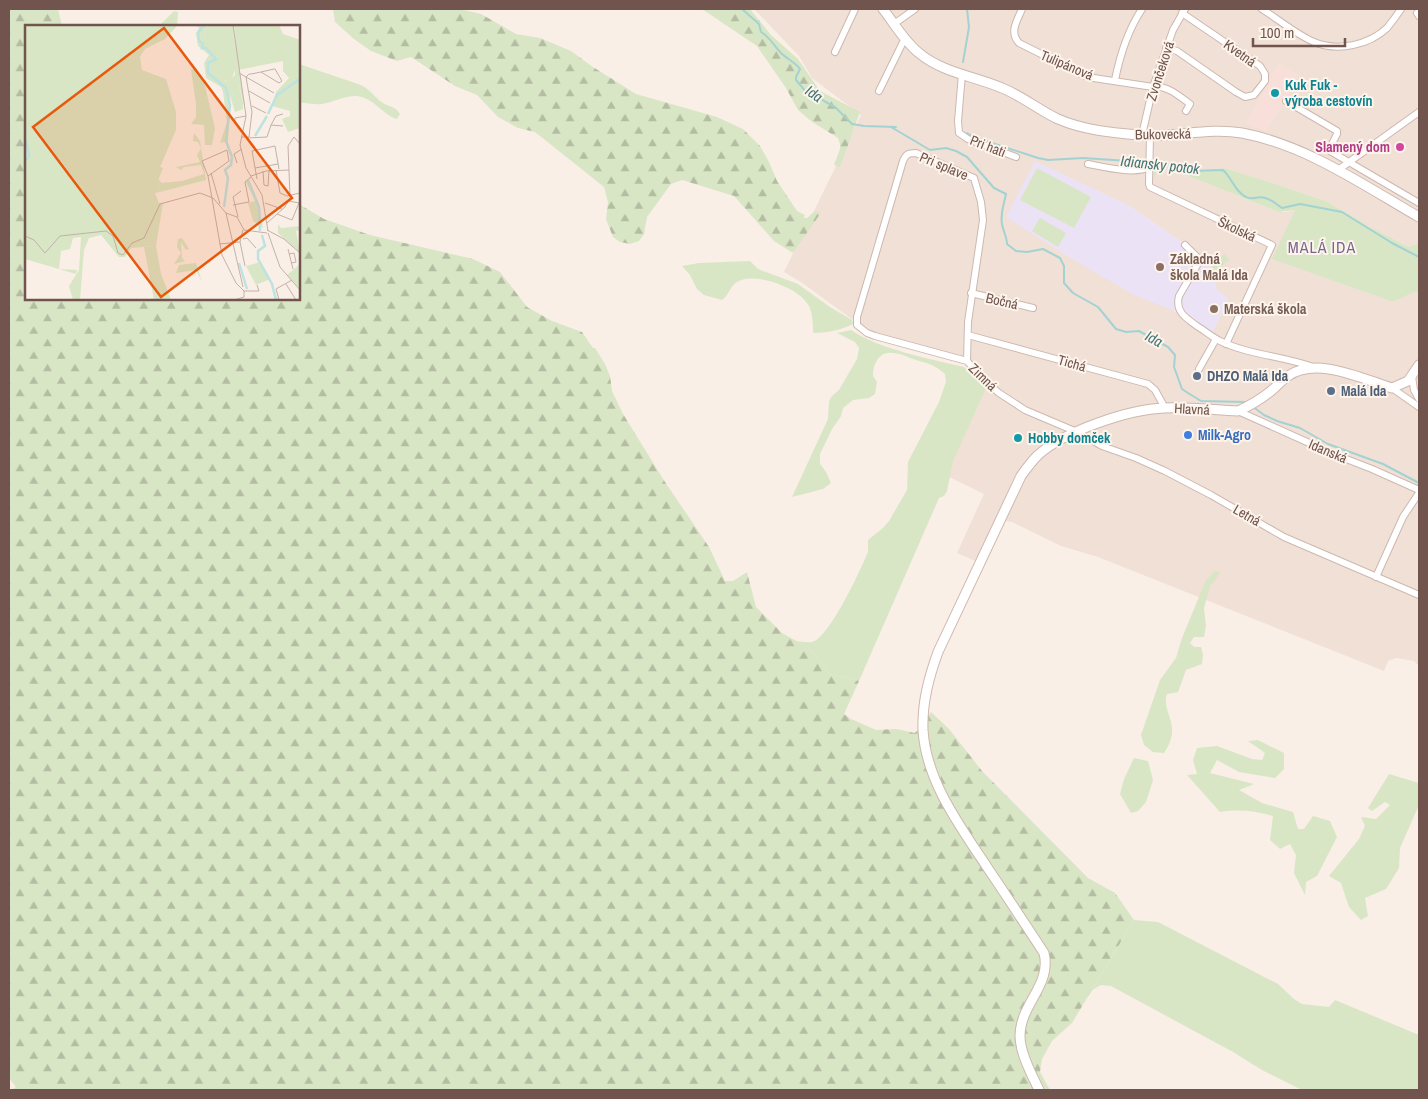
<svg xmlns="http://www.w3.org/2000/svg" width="1428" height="1099" viewBox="0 0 1428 1099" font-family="'Archivo Narrow',sans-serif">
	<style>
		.residential { fill: #f1e0d5; fill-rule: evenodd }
		.commercial { fill: #f9dfda }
		.education { fill: #ece2f6 }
		.green { fill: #d8e6c5 }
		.forest { fill: url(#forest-firs) }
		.park { fill: url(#park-crowns) }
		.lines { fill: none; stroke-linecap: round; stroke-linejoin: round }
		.stream { stroke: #a3d2d3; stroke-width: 2 }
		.minor-casing { stroke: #cdb8b0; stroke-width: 8 }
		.tertiary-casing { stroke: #cdb8b0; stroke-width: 11 }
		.secondary-casing { stroke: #cfb7ae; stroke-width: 11 }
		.minor { stroke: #fff; stroke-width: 6 }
		.tertiary { stroke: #fff; stroke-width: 9 }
		.secondary { stroke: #fff; stroke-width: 9 }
		.culture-dot { fill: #0f9aa8; stroke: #fdf4ec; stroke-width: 2 }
		.hotel-dot { fill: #d1479c; stroke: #fdf4ec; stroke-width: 2 }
		.education-dot { fill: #8d6e63; stroke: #fdf4ec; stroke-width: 2 }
		.service-dot { fill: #5c6f8a; stroke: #fdf4ec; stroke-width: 2 }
		.shop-dot { fill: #3f7fe0; stroke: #fdf4ec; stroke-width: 2 }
		.labels { text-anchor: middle; stroke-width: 4; stroke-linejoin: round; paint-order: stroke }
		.street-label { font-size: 14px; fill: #71544d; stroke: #fdf4ec }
		.culture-label { font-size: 14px; font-weight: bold; fill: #0d838f; stroke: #fdf4ec; text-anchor: start }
		.hotel-label { font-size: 14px; font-weight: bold; fill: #b23c85; stroke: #fdf4ec; text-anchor: end }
		.education-label { font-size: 14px; font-weight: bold; fill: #785e54; stroke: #fdf4ec; text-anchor: start }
		.service-label { font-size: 14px; font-weight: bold; fill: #4e5e75; stroke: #fdf4ec; text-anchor: start }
		.shop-label { font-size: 14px; font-weight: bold; fill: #366cbe; stroke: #fdf4ec; text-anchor: start }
		.water-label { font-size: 15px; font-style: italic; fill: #427475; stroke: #fdf4ec }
		.quarter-label { font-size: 16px; letter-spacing: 1px; fill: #7a658d; stroke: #fdf4ec }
		.inset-river { fill: none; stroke: #bce2e2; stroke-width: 2.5 }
		.inset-road { fill: none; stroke: #c3b1a9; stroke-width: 1 }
		.view { fill: #e8590c; fill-opacity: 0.15; stroke: #e8590c; stroke-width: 2.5 }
		.inset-edge { fill: none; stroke: #71544d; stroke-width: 2.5 }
	</style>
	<defs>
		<pattern id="forest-firs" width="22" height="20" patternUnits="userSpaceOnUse" patternTransform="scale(1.25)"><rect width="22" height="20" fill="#d8e6c5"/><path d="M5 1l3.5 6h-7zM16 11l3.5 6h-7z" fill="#b4bda2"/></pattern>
		<pattern id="park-crowns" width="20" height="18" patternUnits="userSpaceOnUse" patternTransform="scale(1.25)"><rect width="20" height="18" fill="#d8e6c5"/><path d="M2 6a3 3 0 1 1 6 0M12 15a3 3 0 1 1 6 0" fill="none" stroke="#b4bda2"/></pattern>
	</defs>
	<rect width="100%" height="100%" fill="#faefe6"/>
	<!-- residential -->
	<path class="residential" d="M 754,9 L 1419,9 L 1419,243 L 1409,247 L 1368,226 L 1328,202 L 1263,180 L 1224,168 L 1201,170 L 1185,167 L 1174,162 L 1155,161 L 1153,179 L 1160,165 L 1279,212 L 1286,212 L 1295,210 L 1273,259 L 1393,302 L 1415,292 L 1419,293 L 1419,666 L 1414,661 L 1396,658 L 1388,661 L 1384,671 L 1098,557 L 1061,546 L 1012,522 L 1000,520 L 980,563 L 957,553 L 984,494 L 941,473 L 985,381 L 967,361 L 875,336 L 801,282 L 784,272 L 861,115 L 812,78 L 799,56 ZM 1095,190 L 1137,211 L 1206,259 L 1213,271 L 1216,288 L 1180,313 L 1174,311 Z"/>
	<!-- commercial -->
	<path class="commercial" d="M 1279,63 L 1299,75 L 1266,132 L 1246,123 Z"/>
	<!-- education -->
	<path class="education" d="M 1035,161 L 1130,206 L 1206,259 L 1213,271 L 1216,288 L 1229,299 L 1211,335 L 1180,313 L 1134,295 L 1064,254 L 1006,217 Z"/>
	<!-- green -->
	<g class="green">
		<path d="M 174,11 L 178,12 L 177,26 L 159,26 Z"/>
		<path d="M 299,64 L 361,85 C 371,90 375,98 383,103 C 391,108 394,105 400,114 L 397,119 C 381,114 375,98 356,96 C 344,96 334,102 322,104 C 315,105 306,103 299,102 Z"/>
		<path d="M 1155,161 L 1175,162 L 1185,167 L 1201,170 L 1224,168 L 1263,180 L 1328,202 L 1368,226 L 1409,247 L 1419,243 L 1419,293 L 1415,292 L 1393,302 L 1272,259 L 1295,210 L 1279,212 L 1160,165 L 1153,180 Z"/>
		<path d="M 1037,168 L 1091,197 L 1074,228 L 1020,200 Z"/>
		<path d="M 1040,218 L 1066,233 L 1058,247 L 1032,231 Z"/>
		<path d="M 750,261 L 758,269 L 798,284 L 830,307 L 852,320 L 853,324 C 841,330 827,333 813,333 C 813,325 813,314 809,306 C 800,288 755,271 737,282 C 730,286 729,295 722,300 L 704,295 L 697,289 L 690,275 L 682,266 L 699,263 Z"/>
		<path d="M 851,330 C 879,349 930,359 964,367 L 972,373 L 986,388 L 953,461 L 947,491 L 944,496 L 939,498 L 859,681 L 830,674 L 809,648 L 796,641 C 800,641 807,643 812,642 C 828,639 858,575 865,559 L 868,552 L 868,540 L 883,528 L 889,521 L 907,490 L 908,462 L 939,402 L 946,382 L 945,374 C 934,364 926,363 913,359 C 907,357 900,353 893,353 C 879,351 873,364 873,376 L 877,382 L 875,394 L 869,398 L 853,400 L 843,408 L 841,416 L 832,429 L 820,454 L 820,464 L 826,472 L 831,483 L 823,489 L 792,497 L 828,419 L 829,402 L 831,397 L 839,390 L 857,359 L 859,348 L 855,342 L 837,333 Z"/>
		<path d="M 1215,571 L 1220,572 L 1214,582 L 1210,586 L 1204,608 L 1206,626 L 1204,637 L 1194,637 L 1190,643 L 1194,647 L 1201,647 L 1203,655 L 1202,664 L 1186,670 L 1178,692 L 1167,694 C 1162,706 1174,720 1172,734 C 1171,741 1168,747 1164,753 L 1153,752 L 1144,745 L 1141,735 L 1160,680 L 1176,658 L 1182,638 L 1206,580 Z"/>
		<path d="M 1258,740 L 1284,753 L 1284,769 L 1275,778 L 1239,772 L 1217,760 L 1210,773 L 1254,784 L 1239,790 L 1262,803 L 1293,812 L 1298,829 L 1304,829 L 1313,816 L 1330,821 L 1337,837 L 1317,876 L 1306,882 L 1305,895 L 1294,873 L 1296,855 L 1290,844 L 1280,849 L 1270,840 L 1273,816 C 1254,811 1240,809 1220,812 L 1187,775 L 1197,774 L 1193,760 L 1197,748 L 1217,746 L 1252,759 L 1262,760 L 1265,753 L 1248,741 Z"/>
		<path d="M 1134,758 L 1148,761 L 1153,780 L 1146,802 L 1138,811 L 1131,813 L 1120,794 L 1124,779 Z"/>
		<path d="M 1389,774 L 1419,783 L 1419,805 L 1400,848 L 1399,868 L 1386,889 L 1365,898 L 1368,916 L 1361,920 L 1349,907 L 1341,883 L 1329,876 L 1359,839 L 1365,826 L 1361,817 L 1376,819 L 1390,805 L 1385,802 L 1372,811 L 1368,808 Z"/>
		<path d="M 1134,920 L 1158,922 L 1278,984 L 1294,999 L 1302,1004 L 1329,1007 L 1335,1000 L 1419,1035 L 1419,1090 L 1302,1090 L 1262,1070 L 1233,1052 L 1111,986 L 1101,985 L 1092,990 Z"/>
	</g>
	<!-- forest -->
	<g class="forest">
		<path d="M 9,9 L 58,9 L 62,26 L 26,26 L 26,299 L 299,299 L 299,204 L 324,219 L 370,235 L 473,259 L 500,272 L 527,307 L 552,321 L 582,332 L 593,348 L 595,348 L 605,364 L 610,376 L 612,391 L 623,414 L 665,482 L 709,547 L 725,581 L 733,581 L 747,572 L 756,607 L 782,633 L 809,648 L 830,674 L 859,681 L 844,714 L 851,719 L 876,730 L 896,729 L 915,733 L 931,712 L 949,729 L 982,771 L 1088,878 L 1115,893 L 1134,920 L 1072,1023 L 1052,1041 L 1042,1059 L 1040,1072 L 1050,1090 L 11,1090 L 16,1087 L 9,1078 Z"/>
		<path d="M 333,9 L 460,9 L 481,14 L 516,34 L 540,38 L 571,51 L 593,67 L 636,94 L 717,117 L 743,129 L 760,146 L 769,162 L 777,181 L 797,211 L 805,215 L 804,218 L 807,218 L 814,212 L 819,212 L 820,214 L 793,253 L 774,241 L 734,196 L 682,180 L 671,184 L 647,217 L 644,234 L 639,241 L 630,244 L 620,242 L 613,237 L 606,219 L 608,202 L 604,187 L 535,132 L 518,128 L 498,117 L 477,95 L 455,86 L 411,57 L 397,61 L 371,51 L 354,39 L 335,22 Z"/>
		<path d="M 702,9 L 750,9 L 771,35 L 798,59 L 820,91 L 860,112 L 840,167 L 834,165 L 840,149 L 840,144 L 838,138 L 811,121 L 798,110 L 786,88 L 757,46 Z"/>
	</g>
	<!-- park -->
	<path class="park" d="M 1225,254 L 1229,260 L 1215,270 L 1210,264 Z"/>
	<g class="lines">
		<!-- stream -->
		<g class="stream">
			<path d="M 742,9 L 759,24 L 761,32 C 770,37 774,46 781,53 C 787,59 795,62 800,69 L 796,77 L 796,80 L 806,92 L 815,94 L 824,101 L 835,107 L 852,124 L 864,126 L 896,127"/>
			<path d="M 963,62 L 969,27 L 967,9"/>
			<path d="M 891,127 L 930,150 L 946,148 L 956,151 L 967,157 L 994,188 L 1006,194 C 1004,204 1000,214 1002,224 C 1003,231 1007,237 1007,244 L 1016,251 L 1027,252 L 1043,249 L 1060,258 L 1064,266 L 1064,283 L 1073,293 L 1098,307 L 1116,329 L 1126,332 L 1139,331 L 1168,347 L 1175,355 L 1174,367 L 1182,389 L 1188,393 L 1201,401 L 1246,402"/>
			<path d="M 967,133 L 974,137 L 1038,158 L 1048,160 L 1083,158 L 1174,164 L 1191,171 L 1223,170 C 1232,178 1235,192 1246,197 C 1253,201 1258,195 1265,198 C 1271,199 1277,205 1282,208 L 1300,204 L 1342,212 L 1392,243 L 1419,257"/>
			<path d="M 1252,406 L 1264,415 L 1277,421 L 1300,428 L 1328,444 L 1383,464 L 1419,483"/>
		</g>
		<!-- minor casing -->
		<g class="minor-casing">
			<g id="minor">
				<path d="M 1022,9 C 1017,21 1009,32 1019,43 L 1087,77 L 1153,87 C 1167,85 1179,96 1190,104 L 1186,111"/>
				<path d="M 1262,9 C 1278,19 1297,35 1314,42 C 1338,52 1369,45 1387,28 C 1392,22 1397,15 1401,9"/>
				<path d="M 1417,13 L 1419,16"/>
				<path d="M 894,24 L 915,9"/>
				<path d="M 1166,48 L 1177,51 L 1236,92 L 1245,97 L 1254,95 L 1265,81 L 1265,74 L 1260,66 L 1182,13"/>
				<path d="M 835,52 L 855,9"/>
				<path d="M 962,74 L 958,121 L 959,133 L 968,139 L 1016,157"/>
				<path d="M 1115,80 C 1120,55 1128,30 1142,9"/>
				<path d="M 879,91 L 905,38"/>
				<path d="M 1286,101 L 1337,131 L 1337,134 L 1330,148 L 1330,151 L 1419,203"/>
				<path d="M 1142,135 L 1153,87 L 1173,30 L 1185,9"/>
				<path d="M 1150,136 L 1149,184 L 1150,187 L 1272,245 L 1226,344"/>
				<path d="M 1088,164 C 1104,167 1135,175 1149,167"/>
				<path d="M 1338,170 L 1419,112"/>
				<path d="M 1185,245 L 1200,260 L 1179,296 C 1175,312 1186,318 1197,326 C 1205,331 1212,337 1220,341 C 1249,355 1283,356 1313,367"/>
				<path d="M 971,293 L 1033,308"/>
				<path d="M 968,335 L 1148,384 L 1155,390 L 1165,408"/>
				<path d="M 967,361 L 968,322 L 983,220 L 981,202 L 974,178 L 916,153 C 908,153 906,154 903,161 L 857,317 L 857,325 L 867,333 L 875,336 L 967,361 L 985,381 L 999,393 L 1025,410 L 1077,432 L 1102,446 L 1136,458 L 1165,471 L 1211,495 L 1284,537 L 1419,595"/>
				<path d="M 1199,369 L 1216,339"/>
				<path d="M 1412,376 L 1414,390 L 1419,399"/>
				<path d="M 1392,388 L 1419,407"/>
				<path d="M 1238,411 L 1336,455 L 1372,469 L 1419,490"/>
				<path d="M 1376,577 L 1403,517 L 1419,493"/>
			</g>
		</g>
		<!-- tertiary casing -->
		<g class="tertiary-casing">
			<path id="tertiary" d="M 883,9 C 894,23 904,41 919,53 C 943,73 974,76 1002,88 C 1022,96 1039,110 1058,119 C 1083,130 1113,133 1140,135 C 1173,138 1208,127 1242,133 C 1306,145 1363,185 1419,217"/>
		</g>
		<!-- secondary casing -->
		<g class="secondary-casing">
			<path id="secondary" d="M 1039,1090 C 1032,1075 1020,1053 1020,1036 C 1020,1004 1052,985 1044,953 C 1025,924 1006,895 987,867 C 960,826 926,781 923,730 C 922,702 929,677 938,652 L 1021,476 C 1026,469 1032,461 1038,455 C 1065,431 1129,409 1165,408 C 1189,407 1214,410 1238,411 C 1249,406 1261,399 1271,391 C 1277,386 1282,380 1288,376 C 1317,356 1362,379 1392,388 L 1408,381 L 1419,365"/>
		</g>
		<!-- minor -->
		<use href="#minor" class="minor"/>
		<!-- tertiary -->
		<use href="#tertiary" class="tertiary"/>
		<!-- secondary -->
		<use href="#secondary" class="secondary"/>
	</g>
	<!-- markers -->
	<g class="culture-dot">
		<circle cx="1275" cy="93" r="5"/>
		<circle cx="1018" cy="438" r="5"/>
	</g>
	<circle class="hotel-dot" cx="1400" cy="147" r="5"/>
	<g class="education-dot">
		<circle cx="1160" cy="267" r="5"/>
		<circle cx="1214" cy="309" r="5"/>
	</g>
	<g class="service-dot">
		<circle cx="1197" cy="376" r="5"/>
		<circle cx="1331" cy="391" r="5"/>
	</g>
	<circle class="shop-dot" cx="1188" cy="435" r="5"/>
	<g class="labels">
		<!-- street labels -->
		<g class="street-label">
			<text transform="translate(1240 53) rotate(35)" y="5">Kvetná</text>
			<text transform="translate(1067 65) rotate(23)" y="5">Tulipánová</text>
			<text transform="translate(1160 71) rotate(-72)" y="5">Zvončeková</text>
			<text transform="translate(1163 134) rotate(-1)" y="5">Bukovecká</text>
			<text transform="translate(988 146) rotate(21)" y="5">Pri hati</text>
			<text transform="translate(944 166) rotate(23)" y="5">Pri splave</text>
			<text transform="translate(1237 229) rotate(25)" y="5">Školská</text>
			<text transform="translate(1002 301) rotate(13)" y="5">Bočná</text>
			<text transform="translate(1072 363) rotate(16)" y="5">Tichá</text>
			<text transform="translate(983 377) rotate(44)" y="5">Zimná</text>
			<text transform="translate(1192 409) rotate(3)" y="5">Hlavná</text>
			<text transform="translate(1328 451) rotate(23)" y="5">Idanská</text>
			<text transform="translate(1247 515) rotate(30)" y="5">Letná</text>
		</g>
		<!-- culture labels -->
		<g class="culture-label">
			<text x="1285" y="90">Kuk Fuk -<tspan x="1285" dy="16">výroba cestovín</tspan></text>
			<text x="1028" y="443">Hobby domček</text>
		</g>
		<!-- hotel labels -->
		<g class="hotel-label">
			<text x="1390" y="152">Slamený dom</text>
		</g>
		<!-- education labels -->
		<g class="education-label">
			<text x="1170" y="264">Základná<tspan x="1170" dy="16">škola Malá Ida</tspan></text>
			<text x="1224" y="314">Materská škola</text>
		</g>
		<!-- service labels -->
		<g class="service-label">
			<text x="1207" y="381">DHZO Malá Ida</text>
			<text x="1341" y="396">Malá Ida</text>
		</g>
		<!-- shop labels -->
		<g class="shop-label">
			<text x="1198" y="440">Milk-Agro</text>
		</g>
		<!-- water labels -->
		<g class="water-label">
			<text transform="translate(814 94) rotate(34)" y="5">Ida</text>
			<text transform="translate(1160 165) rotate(6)" y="5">Idiansky potok</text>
			<text transform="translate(1154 339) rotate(29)" y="5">Ida</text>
		</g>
		<!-- quarter labels -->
		<g class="quarter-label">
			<text x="1322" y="253">MALÁ IDA</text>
		</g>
	</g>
	<!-- overview -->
	<g transform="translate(25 25)">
		<rect width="275" height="275" fill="#faefe6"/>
		<path d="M 183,0 L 208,0 L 211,43 L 205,57 L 194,54 L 189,46 L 194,37 L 179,12 ZM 206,57 L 213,57 L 218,78 L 218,84 L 210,87 L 204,67 ZM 169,108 L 175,116 L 181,155 L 135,167 L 134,155 L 137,158 L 157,156 L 179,149 L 176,140 L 159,142 L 156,145 L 151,142 L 175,137 L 172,130 L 176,123 L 173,117 L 168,116 ZM 224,155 L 234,180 L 238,203 L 228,196 L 223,178 L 230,176 L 221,157 ZM 157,213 L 164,224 L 161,225 L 156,217 L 157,233 L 160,236 L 149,239 L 156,228 L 152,222 L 153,214 ZM 131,221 L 136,249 L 146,275 L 129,275 L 119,222 ZM 171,238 L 177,257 L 171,245 L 151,248 L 154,240 Z" fill="#d8e6c5"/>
		<path d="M 0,0 L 153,0 L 140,14 L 120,24 L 115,32 L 117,45 L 141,54 L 151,87 L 151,105 L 135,142 L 138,143 L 134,153 L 135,167 L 130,168 L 134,178 L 138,178 L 131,221 L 106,223 L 100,232 L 94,232 L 76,210 L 64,213 L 59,225 L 55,275 L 48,275 L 44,261 L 54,245 L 56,212 L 48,213 L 45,224 L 36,226 L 34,244 L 52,245 L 51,249 L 0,234 ZM 170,0 L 183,0 L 179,12 L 195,37 L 189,46 L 201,57 L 210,50 L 209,9 L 220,84 L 213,57 L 206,58 L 203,116 L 195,118 L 202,97 L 198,67 L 196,62 L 181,53 L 179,38 L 184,30 L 173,21 L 171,8 L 174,3 ZM 209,0 L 254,0 L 258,9 L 275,15 L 275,103 L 263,107 L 257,94 L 265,91 L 265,86 L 247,81 L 251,67 L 264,53 L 258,46 L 258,36 L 213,45 ZM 171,42 L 180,61 L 190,103 L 187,120 L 180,120 L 179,100 L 166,99 L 171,92 L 171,79 L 166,45 ZM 275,191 L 275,205 L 271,206 L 275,228 L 253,208 L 253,199 L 256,203 L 275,201 ZM 275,239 L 275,264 L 262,250 Z" fill="#d8e6c5"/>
		<path d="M 235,237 L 245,254 L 231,260 L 221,241 Z" fill="#d8e6c5"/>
		<path class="inset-river" d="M 179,0 L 173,8 L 174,16 L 178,19 L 177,23 L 181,23 L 191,34 L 183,38 L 183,48 L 201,63 L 205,80 L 201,116 L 207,132 L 206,140 L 200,145 L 203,153 L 199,182M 243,89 L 252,70 L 275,54M 230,111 L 242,91M 0,113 L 4,130 L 0,137M 223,155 L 234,182 L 235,206M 237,210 L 240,221 L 233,226 L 233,234 L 247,259 L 251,275M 214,238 L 222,264"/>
		<path class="inset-road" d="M 208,0 L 221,91 L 215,120 L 221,143 L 237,170 L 243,206M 236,47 L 254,58 L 257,56 L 250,44 L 249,44 L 236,47 L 226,49 L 224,49 L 221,52 L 249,68M 214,48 L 221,52 L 227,87 L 224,112 L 216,112M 224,66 L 245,78M 227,81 L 241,88M 210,98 L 210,93 L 221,91M 246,100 L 251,91 L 258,89M 222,113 L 242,112 L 246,100 L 258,101M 212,138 L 209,129 L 217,124M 230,143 L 253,139M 251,145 L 255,168 L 262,171 L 275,168M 238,146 L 239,160 L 243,161 L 244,145M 186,148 L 195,179M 183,151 L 204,136 L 202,125 L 177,136 L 183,151 L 197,230 L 211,258 L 219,266M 226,151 L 241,146 L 264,145M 232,154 L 227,126 L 250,121 L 254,144M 265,171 L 263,121 L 269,112 L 275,119M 240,178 L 257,184M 208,180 L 224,177 L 220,157 L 226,152M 201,188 L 218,262M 252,189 L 267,195 L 274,178 L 264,176M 213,192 L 208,172 L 216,166M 242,198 L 260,182 L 265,173M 242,205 L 259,214 L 275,228M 243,208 L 255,242 L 275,265M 0,211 L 9,215 L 20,228 L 35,211 L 81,206 L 88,211 L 93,228 L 98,230 L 107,218 L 119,213 L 135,179 L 175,168 L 188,173 L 201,188 L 212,192 L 219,205 L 242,208M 218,214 L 222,213 L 231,223M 215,217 L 220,241M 194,219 L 215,217 L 218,205M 263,224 L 268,244M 264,229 L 269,228 L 271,237 L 266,238M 261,259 L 271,275M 219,266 L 234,266 L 232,260M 209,275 L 219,272 L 219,266M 254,275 L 251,264 L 267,255"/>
		<path class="view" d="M 139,3 L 267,173 L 136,272 L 8,102 Z"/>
		<rect width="275" height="275" class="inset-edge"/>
	</g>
	<!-- border -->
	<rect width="1428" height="1099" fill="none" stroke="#71544d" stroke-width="20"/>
	<!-- scale -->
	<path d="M1253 38v8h92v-8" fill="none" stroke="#71544d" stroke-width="2.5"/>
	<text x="1260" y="38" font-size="15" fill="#71544d" stroke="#fdf4ec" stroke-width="4" paint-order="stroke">100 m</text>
</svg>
